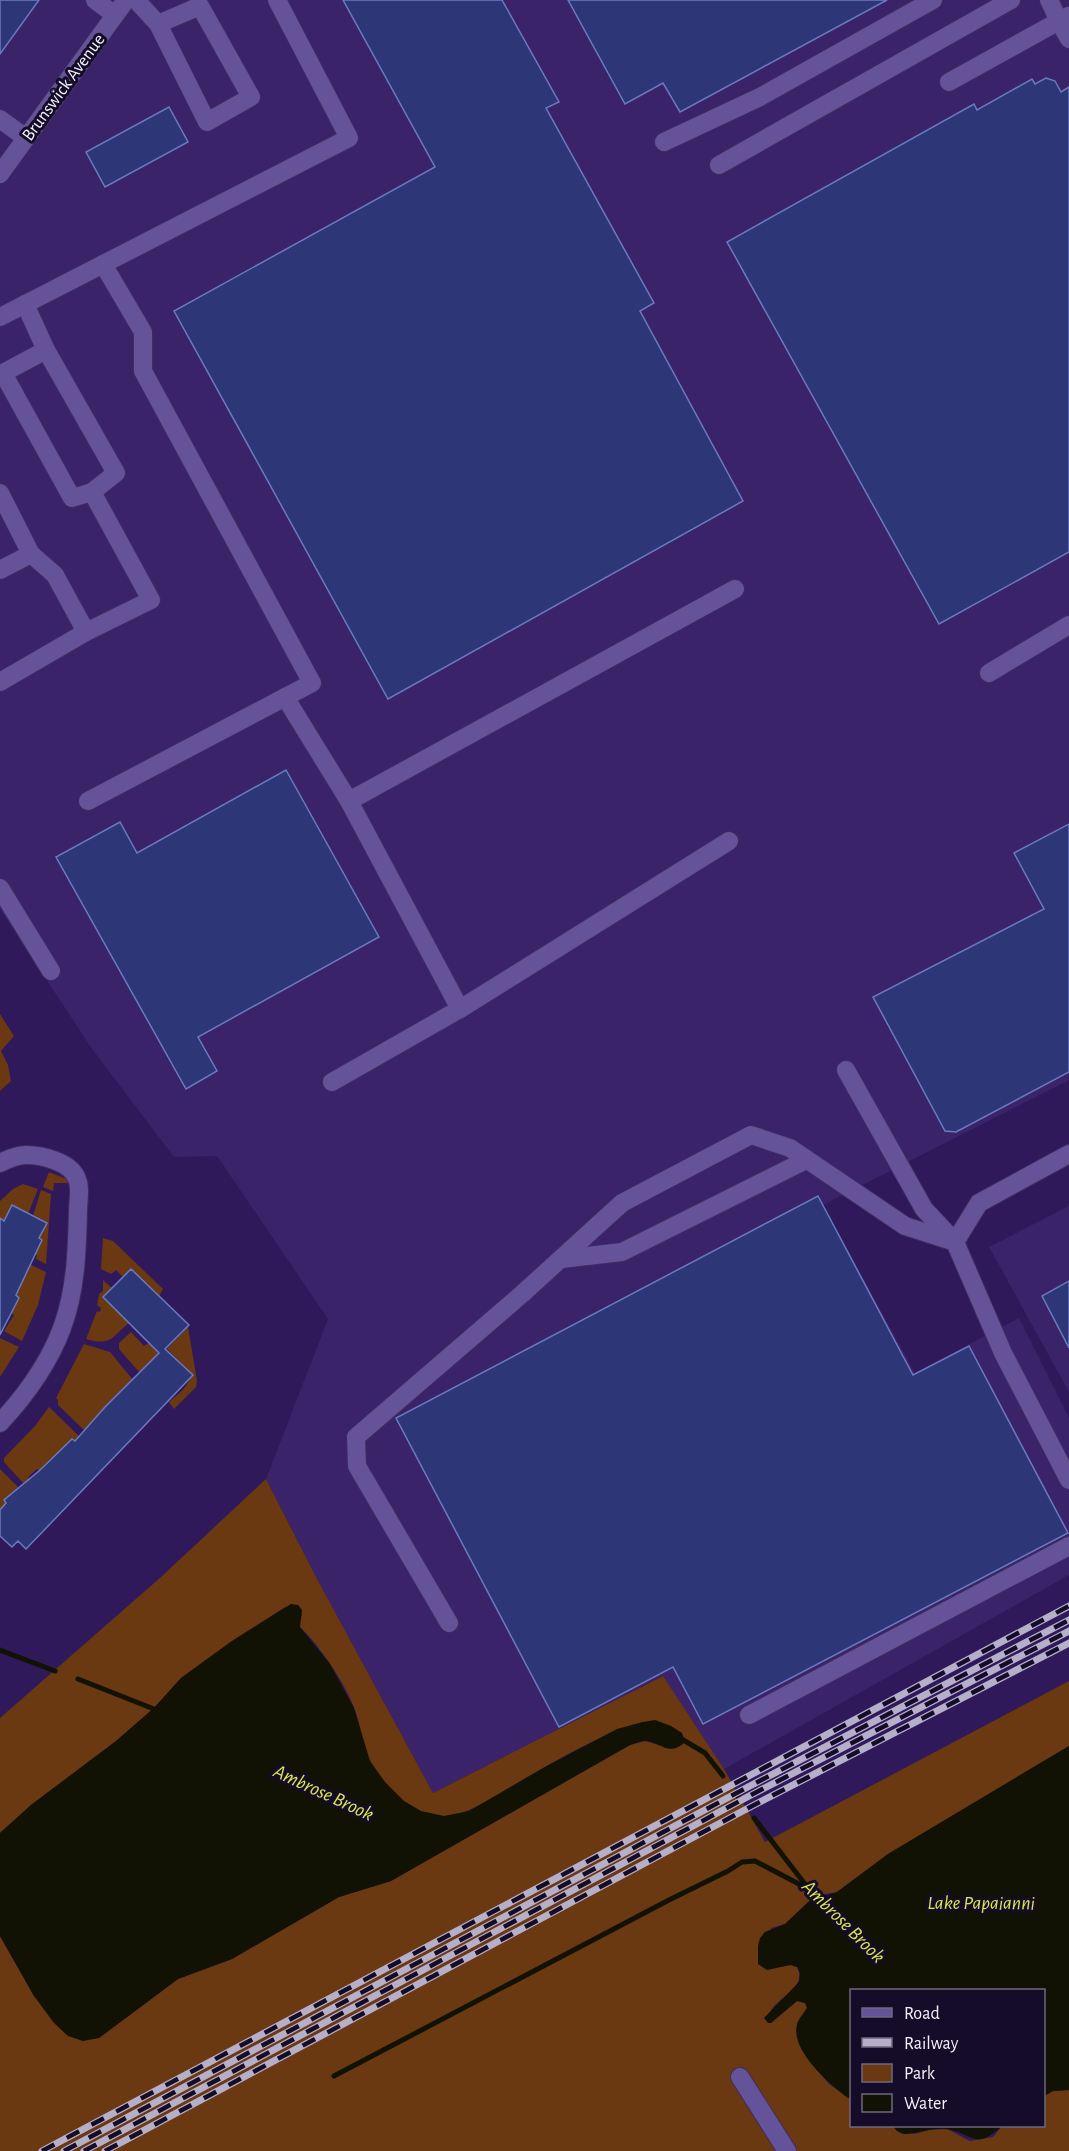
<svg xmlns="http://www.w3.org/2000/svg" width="1069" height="2151" viewBox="0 0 1069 2151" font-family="'Alegreya Sans',sans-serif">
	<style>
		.built { fill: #3a2369 }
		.green { fill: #6a3811 }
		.water { fill: #111204 }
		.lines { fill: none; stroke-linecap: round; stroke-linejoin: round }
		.stream { stroke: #111204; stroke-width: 5 }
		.building { fill: #2d3777; stroke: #6b7ac0; stroke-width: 1.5 }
		.minor-casing { stroke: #402c5f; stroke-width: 20 }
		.minor { stroke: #645398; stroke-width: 18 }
		.rail-casing { stroke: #b6afc9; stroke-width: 7 }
		.rail { stroke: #140c28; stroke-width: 4.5; stroke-dasharray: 14; stroke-linecap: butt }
		.labels { text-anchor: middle; stroke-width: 6; stroke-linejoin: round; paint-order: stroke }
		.street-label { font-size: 18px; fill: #f4f3fb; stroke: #140c28 }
		.water-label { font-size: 20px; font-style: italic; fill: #dde948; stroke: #140c28 }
	</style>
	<rect width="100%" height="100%" fill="#2f195a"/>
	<!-- built -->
	<g class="built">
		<path d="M 0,0 L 1069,0 L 1069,1080 L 823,1205 L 915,1373 L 1019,1318 L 1069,1418 L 1069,1575 L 724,1769 L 662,1676 L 433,1793 L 315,1575 L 266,1479 L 328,1319 L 217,1156 L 174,1157 L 92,1049 L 0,909 Z"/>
		<path d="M 1069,1206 L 1069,1392 L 989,1247 Z"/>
	</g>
	<!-- green -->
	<g class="green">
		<path d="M 0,1014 L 14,1036 L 1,1051 L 8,1065 L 11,1081 L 0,1091 Z"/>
		<path d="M 49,1172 L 69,1180 L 69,1183 L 54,1183 L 53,1191 L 43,1187 Z"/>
		<path d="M 23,1184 L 38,1189 L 28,1214 L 12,1205 L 4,1221 L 1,1219 L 0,1222 L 0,1201 L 13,1189 Z"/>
		<path d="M 41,1190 L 51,1194 L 46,1264 L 36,1259 L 37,1255 L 32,1254 L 42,1240 L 39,1238 L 47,1223 L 33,1216 Z"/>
		<path d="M 103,1238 L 113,1241 L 163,1289 L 159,1296 L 131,1269 L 123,1277 L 116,1270 L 111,1274 L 101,1269 Z"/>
		<path d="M 27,1263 L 46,1272 L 38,1305 L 22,1341 L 4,1331 L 14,1315 L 11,1313 L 19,1298 L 14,1292 Z"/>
		<path d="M 103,1280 L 112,1288 L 103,1297 L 129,1323 C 110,1338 112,1346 86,1339 L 97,1311 L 100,1312 L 101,1308 L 97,1305 L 99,1294 L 103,1291 Z"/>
		<path d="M 188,1327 L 197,1381 L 196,1387 L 174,1409 L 169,1402 L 183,1390 L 193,1375 L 167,1349 Z"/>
		<path d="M 131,1332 L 144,1346 L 149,1343 L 159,1354 L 140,1373 L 119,1349 L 119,1343 Z"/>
		<path d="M 0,1338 L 19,1347 L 0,1377 Z"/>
		<path d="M 84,1344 L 110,1352 L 133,1380 L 85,1431 L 58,1405 L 58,1400 L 56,1398 Z"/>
		<path d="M 49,1407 L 80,1437 L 75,1441 L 72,1439 L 64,1447 L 55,1461 L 51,1458 L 39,1471 L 37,1469 L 28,1477 L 30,1480 L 25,1485 L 4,1462 L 4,1458 L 35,1426 Z"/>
		<path d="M 0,1469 L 21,1490 L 16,1494 L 13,1492 L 4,1500 L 6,1503 L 0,1510 Z"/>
		<path d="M 266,1479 L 315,1575 L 433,1793 L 663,1676 L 724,1769 L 765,1842 L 1069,1681 L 1069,1746 L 888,1854 L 837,1892 L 814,1896 L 785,1924 L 771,1928 L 767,1969 L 791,1965 L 797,1967 C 806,1985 786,1994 775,2005 C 772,2008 770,2013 767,2016 L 770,2023 L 797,2001 L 805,2003 L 807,2008 L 799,2020 L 808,2059 L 829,2084 L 851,2099 L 852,2126 L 893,2126 L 897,2131 L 914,2134 L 929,2130 L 947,2129 L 970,2141 L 993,2137 L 1002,2126 L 1044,2126 L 1044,2096 L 1053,2091 L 1069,2090 L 1069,2151 L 0,2151 L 0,1936 L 34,1996 L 99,2038 L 178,1979 L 232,1959 L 339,1897 L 391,1881 L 630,1745 L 645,1741 L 672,1749 L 643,1722 C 601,1734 562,1757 524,1779 C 499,1793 475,1813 446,1816 C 415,1819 385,1787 371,1763 C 363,1747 361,1727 355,1710 C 345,1683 321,1647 300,1627 L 299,1622 L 302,1615 L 300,1607 L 285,1607 L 232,1641 L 181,1678 L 154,1708 L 116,1741 L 31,1805 L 0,1833 L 0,1718 L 161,1577 Z"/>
	</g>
	<!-- water -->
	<g class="water">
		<path d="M 291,1604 L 298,1605 L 302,1610 L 300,1627 L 330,1664 L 354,1708 L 370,1761 L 385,1782 L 404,1801 L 421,1811 L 444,1816 L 469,1811 L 545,1767 L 617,1729 L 643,1722 L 655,1720 L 671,1726 L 682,1733 L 685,1742 C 668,1758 661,1741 644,1741 C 640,1741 634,1744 630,1745 L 391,1881 L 339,1897 L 232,1959 L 178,1979 L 99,2038 L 83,2041 L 68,2036 L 54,2023 L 34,1996 L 0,1936 L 0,1833 L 31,1805 L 116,1741 L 154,1708 L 181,1678 L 232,1641 Z"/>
		<path d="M 1069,1746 L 1069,2090 L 1053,2091 L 1044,2096 L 1044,1990 L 852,1990 L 851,2099 L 848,2098 C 829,2084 790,2050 797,2024 C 799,2018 804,2013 807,2008 L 805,2003 L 797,2001 L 771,2023 L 768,2023 L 764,2018 L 799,1982 L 800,1973 L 797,1967 L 790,1965 L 767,1970 L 758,1964 L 758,1946 L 760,1938 L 765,1932 L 785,1924 L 815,1896 L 825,1896 L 837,1892 L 888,1854 Z"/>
		<path d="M 893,2126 L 1002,2126 C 975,2151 974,2134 946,2129 C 932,2127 917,2134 903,2134 L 897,2131 Z"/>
	</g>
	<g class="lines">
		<!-- stream -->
		<g class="stream">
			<path d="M 0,1650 L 55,1671"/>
			<path d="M 78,1679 L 159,1711"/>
			<path d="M 680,1738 L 705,1753 L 723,1776"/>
			<path d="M 737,1795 L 740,1799"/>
			<path d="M 754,1818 L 808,1888"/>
			<path d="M 334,2076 L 669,1900 L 728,1871 L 742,1862 L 755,1861 L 799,1884 L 815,1896"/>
		</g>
	</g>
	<!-- building -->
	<g class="building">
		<path d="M 0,0 L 39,0 L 0,54 Z"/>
		<path d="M 343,0 L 502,0 L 559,102 L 546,108 L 654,303 L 640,311 L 743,501 L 388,699 L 174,311 L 435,167 Z"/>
		<path d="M 568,0 L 887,0 L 680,112 L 663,83 L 625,104 Z"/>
		<path d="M 1046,78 L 1055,81 L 1061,92 L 1069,87 L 1069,552 L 939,624 L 727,242 L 974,104 L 977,110 L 1032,79 L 1035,84 Z"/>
		<path d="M 169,107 L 188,142 L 105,187 L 86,152 Z"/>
		<path d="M 286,770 L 379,937 L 198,1037 L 217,1071 L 186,1089 L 56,857 L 120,822 L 137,853 Z"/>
		<path d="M 1069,824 L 1069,1072 L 956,1132 L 945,1131 L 873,997 L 1044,909 L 1014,853 Z"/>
		<path d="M 818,1196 L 913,1375 L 969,1346 L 1068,1533 L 703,1724 L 673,1667 L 559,1727 L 396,1418 Z"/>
		<path d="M 12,1205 L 47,1223 L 39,1238 L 42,1240 L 16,1295 L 19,1298 L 0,1335 L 0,1218 L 4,1221 Z"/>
		<path d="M 131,1269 L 189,1325 L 165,1349 L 193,1375 L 26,1549 L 18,1541 L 12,1547 L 0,1536 L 0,1510 L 6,1503 L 4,1500 L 39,1471 L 72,1439 L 75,1441 L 105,1407 L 159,1353 L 103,1297 Z"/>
		<path d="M 1069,1281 L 1069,1348 L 1042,1296 Z"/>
	</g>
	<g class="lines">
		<!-- minor casing -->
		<g class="minor-casing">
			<g id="minor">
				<path d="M 95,0 L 115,15"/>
				<path d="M 136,0 L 158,24 L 207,122 L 251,97 L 200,6 L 158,24"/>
				<path d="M 1049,0 L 1059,21 L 1068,16"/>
				<path d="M 949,82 L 1059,21 L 1069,39"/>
				<path d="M 0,119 L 26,138"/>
				<path d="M 664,142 L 760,97 L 933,0"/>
				<path d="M 719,165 L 1011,0"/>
				<path d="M 0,174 L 126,0"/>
				<path d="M 25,304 L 46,350 L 116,473 L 92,492 L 151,600 L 86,632"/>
				<path d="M 0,317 L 349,138 L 277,0"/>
				<path d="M 46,350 L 3,373 L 72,498 L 92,492"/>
				<path d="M 0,493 L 31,554 L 0,570"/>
				<path d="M 989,673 L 1069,625"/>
				<path d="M 0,682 L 86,632 L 55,575 L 31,554"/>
				<path d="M 285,697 L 349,801 L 735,589"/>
				<path d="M 88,801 L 312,683 L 143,371 L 143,332 L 103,264"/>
				<path d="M 0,888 L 51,971"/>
				<path d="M 460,1009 L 729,841"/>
				<path d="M 846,1070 L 924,1209 L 955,1242 L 1003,1353 L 1069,1480"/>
				<path d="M 332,1082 L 460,1009 L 349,801"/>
				<path d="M 0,1163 C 8,1159 17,1155 26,1155 C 42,1155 71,1162 77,1179 C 81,1188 78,1201 78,1211 C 77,1251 76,1290 62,1328 C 49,1363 25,1396 0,1423"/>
				<path d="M 955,1242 L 979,1203 L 1069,1154"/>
				<path d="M 561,1259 L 622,1252 L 806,1160"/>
				<path d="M 449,1623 L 357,1466 L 356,1437 L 522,1294 L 622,1203 L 751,1135 L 790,1148 L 905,1226 L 955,1242"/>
				<path d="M 749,1715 L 1069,1546"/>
				<path d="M 740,2077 L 787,2151"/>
			</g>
		</g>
		<!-- minor -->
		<use href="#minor" class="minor"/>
		<!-- rail casing -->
		<g class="rail-casing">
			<g id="rail">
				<path d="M 42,2151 L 1069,1606"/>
				<path d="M 64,2151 L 746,1788 L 1069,1620"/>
				<path d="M 84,2151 L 751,1795 L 1069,1631"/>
				<path d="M 105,2151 L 754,1805 L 1069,1643"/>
			</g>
		</g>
		<!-- rail -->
		<use href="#rail" class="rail"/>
	</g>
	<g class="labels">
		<!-- street labels -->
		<g class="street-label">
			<text transform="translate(63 87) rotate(-54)" y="6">Brunswick Avenue</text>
		</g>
		<!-- water labels -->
		<g class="water-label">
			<text transform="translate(324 1792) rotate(25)" y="7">Ambrose Brook</text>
			<text x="981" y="1909">Lake Papaianni</text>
			<text transform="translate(844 1921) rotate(45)" y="7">Ambrose Brook</text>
		</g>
	</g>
	<!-- legend -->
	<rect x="850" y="1989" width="195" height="138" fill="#140c28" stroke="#6e687c" stroke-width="1.5"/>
	<rect x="862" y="2008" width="30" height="9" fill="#645398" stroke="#6e687c" stroke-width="1.5"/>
	<text x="904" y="2019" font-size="18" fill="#f4f3fb">Road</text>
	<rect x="862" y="2038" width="30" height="9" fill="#b6afc9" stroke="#6e687c" stroke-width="1.5"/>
	<text x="904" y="2049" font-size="18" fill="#f4f3fb">Railway</text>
	<rect x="862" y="2064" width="30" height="18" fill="#6a3811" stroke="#6e687c" stroke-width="1.5"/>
	<text x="904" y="2079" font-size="18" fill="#f4f3fb">Park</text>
	<rect x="862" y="2094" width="30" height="18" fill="#111204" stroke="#6e687c" stroke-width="1.5"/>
	<text x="904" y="2109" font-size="18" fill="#f4f3fb">Water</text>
</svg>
